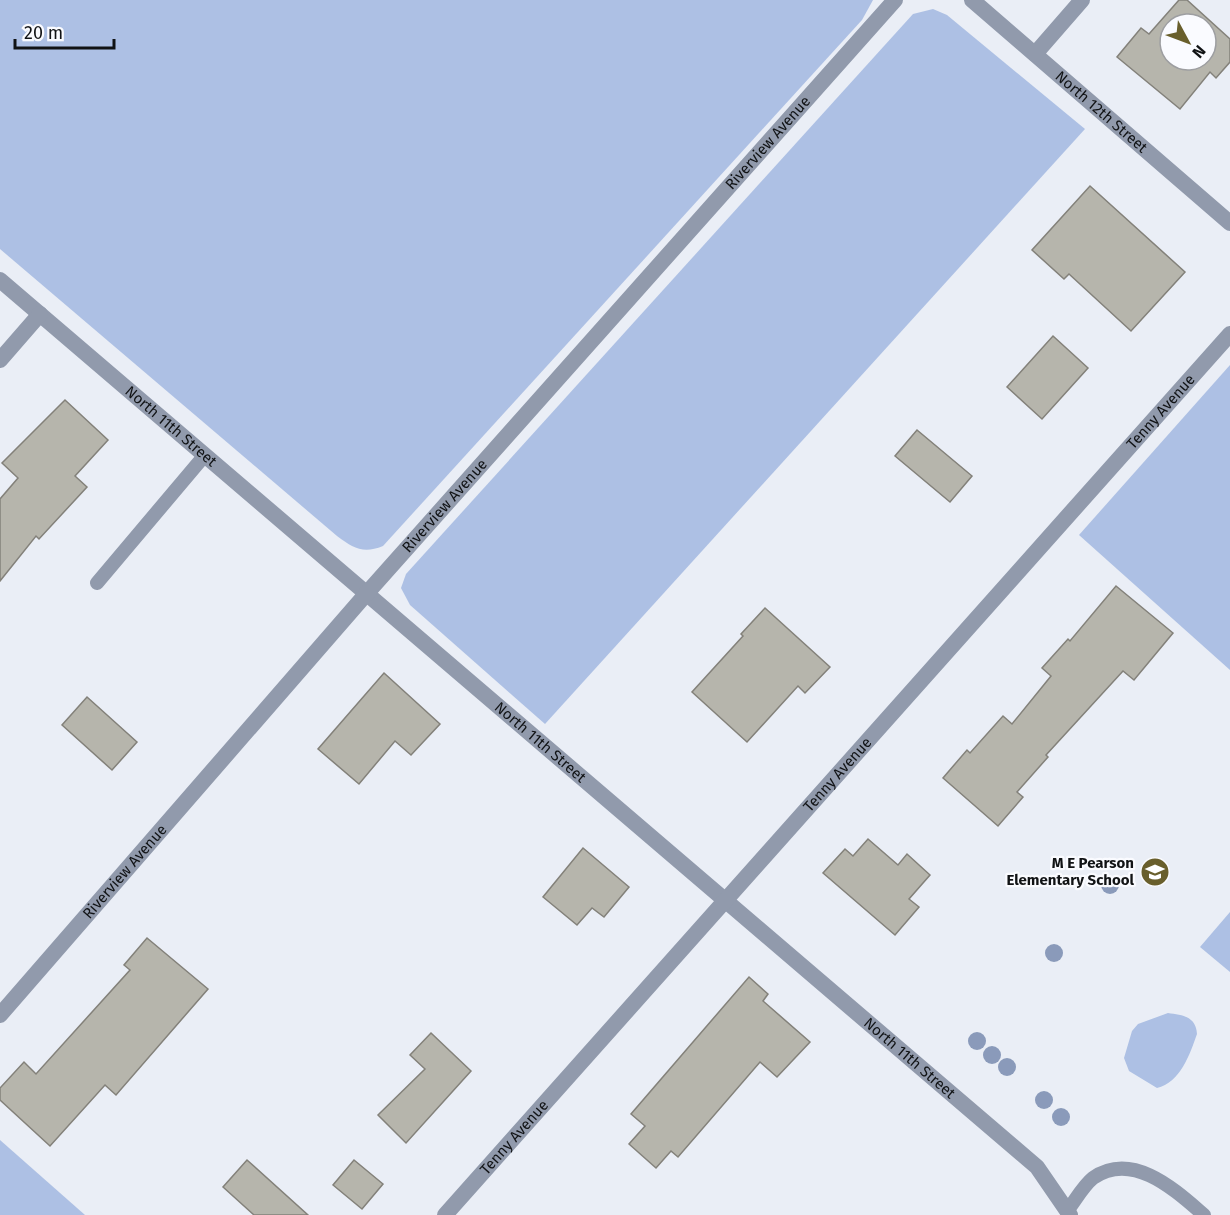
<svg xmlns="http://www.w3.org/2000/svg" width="1230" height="1215" viewBox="0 0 1230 1215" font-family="'Fira Sans',sans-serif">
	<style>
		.green { fill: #adc0e4 }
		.building { fill: #b6b5ac; stroke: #83817a; stroke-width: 1.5; fill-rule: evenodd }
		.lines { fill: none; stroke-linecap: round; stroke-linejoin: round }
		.service { stroke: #919aac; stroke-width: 14 }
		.minor { stroke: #919aac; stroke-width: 16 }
		.tree { fill: #8a9aba }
		.labels { text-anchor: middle; stroke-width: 4.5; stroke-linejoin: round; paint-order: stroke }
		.street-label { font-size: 15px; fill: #111315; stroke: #fafbff }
		.poi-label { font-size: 15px; font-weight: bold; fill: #111315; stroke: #fafbff; text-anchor: end }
	</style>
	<rect width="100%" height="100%" fill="#eaeef6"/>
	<!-- green -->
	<g class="green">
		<path d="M 0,0 L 873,0 L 862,20 L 383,546 C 363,554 353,548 337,536 L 0,249 Z"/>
		<path d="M 933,9 L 947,15 L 1085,129 L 545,724 L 410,605 L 401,588 L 406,574 L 913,14 Z"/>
		<path d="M 1230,365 L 1230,670 L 1079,535 Z"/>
		<path d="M 1230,912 L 1230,972 L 1200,947 Z"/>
		<path d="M 1168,1013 C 1182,1015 1196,1016 1197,1034 C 1190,1054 1180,1083 1157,1088 L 1129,1071 L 1124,1058 L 1132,1031 L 1138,1024 Z"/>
		<path d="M 0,1140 L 85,1215 L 0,1215 Z"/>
	</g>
	<!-- building -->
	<g class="building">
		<path d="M 1179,0 L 1187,0 L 1230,39 L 1230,62 L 1216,78 L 1210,72 L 1180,109 L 1117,57 L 1141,28 L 1149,34 ZM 1170,24 L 1206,24 L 1206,60 L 1170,60 Z"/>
		<path d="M 1090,186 L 1185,272 L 1131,331 L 1069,274 L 1064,279 L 1032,250 Z"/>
		<path d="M 1053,336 L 1088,368 L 1042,419 L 1007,387 Z"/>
		<path d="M 65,400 L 108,440 L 75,476 L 87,487 L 39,539 L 36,536 L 0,581 L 0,499 L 18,478 L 2,463 Z"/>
		<path d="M 917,430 L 972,476 L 950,502 L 895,456 Z"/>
		<path d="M 1116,586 L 1173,633 L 1134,680 L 1123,671 L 1046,755 L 1048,757 L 1017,792 L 1023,797 L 998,826 L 943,778 L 967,750 L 970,753 L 1003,716 L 1012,724 L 1051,676 L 1042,668 L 1068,639 L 1070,641 Z"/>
		<path d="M 765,608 L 830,667 L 805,693 L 798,686 L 747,742 L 692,692 L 743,636 L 741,634 Z"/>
		<path d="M 384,673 L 440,724 L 411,755 L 395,741 L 359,784 L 318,749 Z"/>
		<path d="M 87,697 L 137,742 L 112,770 L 62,725 Z"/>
		<path d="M 868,839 L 898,865 L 907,854 L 930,875 L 909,899 L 919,907 L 895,935 L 823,873 L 845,849 L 853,856 Z"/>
		<path d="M 583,848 L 629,887 L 604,917 L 592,908 L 577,925 L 543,897 Z"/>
		<path d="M 147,938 L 208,989 L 116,1095 L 105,1085 L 50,1146 L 0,1100 L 0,1088 L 24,1062 L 36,1074 L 130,970 L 124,965 Z"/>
		<path d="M 749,977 L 768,994 L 763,1001 L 810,1042 L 777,1077 L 760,1062 L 678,1157 L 671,1151 L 656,1168 L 629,1144 L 645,1126 L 631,1114 Z"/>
		<path d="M 431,1033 L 471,1071 L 406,1143 L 378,1115 L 425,1069 L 410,1055 Z"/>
		<path d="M 247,1160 L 308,1215 L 254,1215 L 223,1187 Z"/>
		<path d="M 354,1160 L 383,1184 L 362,1209 L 333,1185 Z"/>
	</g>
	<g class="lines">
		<!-- service -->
		<g class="service">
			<path d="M 97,583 L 205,455"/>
			<path d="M 1067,1211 C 1075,1201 1083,1186 1093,1178 C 1133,1150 1176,1191 1204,1215"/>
		</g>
		<!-- minor -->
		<g class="minor">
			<path id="s1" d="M 972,0 L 1230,223"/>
			<path d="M 1035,54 L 1082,0"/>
			<path id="s2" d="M 0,280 L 1037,1167 L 1070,1215"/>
			<path d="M 0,360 L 40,314"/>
			<path id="s3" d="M 0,1015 L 367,593 L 895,0"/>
			<path id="s4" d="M 445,1215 L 1230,334"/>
		</g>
	</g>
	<!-- trees -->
	<g class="tree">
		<circle cx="1110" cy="885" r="9"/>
		<circle cx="1054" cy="953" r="9"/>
		<circle cx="977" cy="1041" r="9"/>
		<circle cx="992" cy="1055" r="9"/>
		<circle cx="1007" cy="1067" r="9"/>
		<circle cx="1044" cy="1100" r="9"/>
		<circle cx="1061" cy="1117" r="9"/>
	</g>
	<!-- icons -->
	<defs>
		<g id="school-disc" transform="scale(1.5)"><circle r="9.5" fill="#695f2c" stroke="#fafbff"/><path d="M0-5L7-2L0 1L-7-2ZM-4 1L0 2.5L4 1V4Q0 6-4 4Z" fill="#fff"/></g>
	</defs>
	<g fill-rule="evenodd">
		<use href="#school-disc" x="1155" y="872"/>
	</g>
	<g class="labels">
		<!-- street labels -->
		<g class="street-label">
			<text dy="5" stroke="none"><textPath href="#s1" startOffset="171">North 12th Street</textPath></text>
			<text dy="5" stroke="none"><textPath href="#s3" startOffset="1162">Riverview Avenue</textPath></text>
			<text dy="5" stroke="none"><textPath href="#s4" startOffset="1076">Tenny Avenue</textPath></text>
			<text dy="5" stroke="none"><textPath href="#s2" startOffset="225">North 11th Street</textPath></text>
			<text dy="5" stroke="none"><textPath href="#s3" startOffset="676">Riverview Avenue</textPath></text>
			<text dy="5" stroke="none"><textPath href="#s2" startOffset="711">North 11th Street</textPath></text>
			<text dy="5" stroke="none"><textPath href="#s4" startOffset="590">Tenny Avenue</textPath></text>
			<text dy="5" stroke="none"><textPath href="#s3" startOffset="190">Riverview Avenue</textPath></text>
			<text dy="5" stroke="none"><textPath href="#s2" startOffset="1197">North 11th Street</textPath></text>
			<text dy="5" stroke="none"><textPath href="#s4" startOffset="104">Tenny Avenue</textPath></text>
		</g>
		<!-- poi labels -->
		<g class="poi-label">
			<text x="1134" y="868">M E Pearson<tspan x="1134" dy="17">Elementary School</tspan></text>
		</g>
	</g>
	<!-- north arrow -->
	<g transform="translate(1188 42) rotate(131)"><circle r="28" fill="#fafbff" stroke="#9d9ea1" stroke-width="1.5"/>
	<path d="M0-4.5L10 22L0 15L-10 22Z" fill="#695f2c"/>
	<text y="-9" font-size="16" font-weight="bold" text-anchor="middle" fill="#111315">N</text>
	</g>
	<!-- scale -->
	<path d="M15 39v9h99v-9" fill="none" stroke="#111315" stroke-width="3"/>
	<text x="24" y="39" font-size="18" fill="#111315" stroke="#fafbff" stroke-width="4.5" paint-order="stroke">20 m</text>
</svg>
